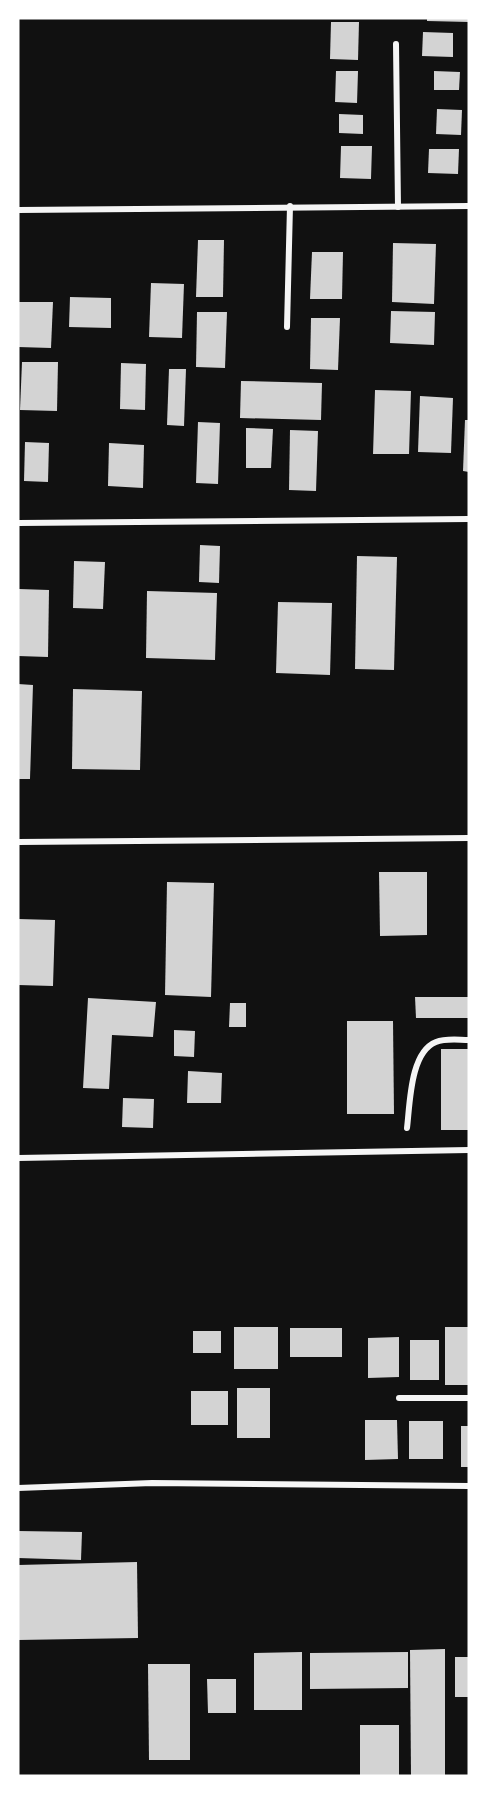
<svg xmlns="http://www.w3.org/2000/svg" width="487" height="1794" viewBox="0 0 487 1794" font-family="'Playfair Display',serif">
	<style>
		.building { fill: #d3d3d3 }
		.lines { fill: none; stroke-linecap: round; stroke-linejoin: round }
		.minor { stroke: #f5f5f5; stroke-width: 6 }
	</style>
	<rect width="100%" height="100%" fill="#111"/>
	<!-- building -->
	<g class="building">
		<path d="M 427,18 L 469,18 L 469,22 L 427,21 Z"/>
		<path d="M 331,22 L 359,22 L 358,60 L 330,59 Z"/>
		<path d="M 423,32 L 453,33 L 453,57 L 422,56 Z"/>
		<path d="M 336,71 L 358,71 L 357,103 L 335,102 Z"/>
		<path d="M 434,71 L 460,72 L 459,90 L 434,90 Z"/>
		<path d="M 437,109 L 462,110 L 461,135 L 436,134 Z"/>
		<path d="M 339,114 L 363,115 L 363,134 L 339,133 Z"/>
		<path d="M 341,146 L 372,146 L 371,179 L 340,178 Z"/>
		<path d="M 429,149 L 459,149 L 458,174 L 428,173 Z"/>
		<path d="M 198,240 L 224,240 L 223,297 L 196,297 Z"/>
		<path d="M 393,243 L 436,244 L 434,304 L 392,302 Z"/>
		<path d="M 312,252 L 343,252 L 342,299 L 310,299 Z"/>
		<path d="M 151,283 L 184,284 L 182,338 L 149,337 Z"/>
		<path d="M 70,297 L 111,298 L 111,328 L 69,327 Z"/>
		<path d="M 18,302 L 53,302 L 51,348 L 18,347 Z"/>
		<path d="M 391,311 L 435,312 L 434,345 L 390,343 Z"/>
		<path d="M 197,312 L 227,312 L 225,368 L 196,367 Z"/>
		<path d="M 311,318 L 340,318 L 338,370 L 310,369 Z"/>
		<path d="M 22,362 L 58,362 L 57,411 L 20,410 Z"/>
		<path d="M 121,363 L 146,364 L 145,410 L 120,409 Z"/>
		<path d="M 169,369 L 186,369 L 184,426 L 167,425 Z"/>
		<path d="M 241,381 L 322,383 L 321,420 L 240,418 Z"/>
		<path d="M 375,390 L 411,391 L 409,454 L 373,454 Z"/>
		<path d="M 420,396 L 453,398 L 451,453 L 418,452 Z"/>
		<path d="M 465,420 L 469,420 L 469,472 L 463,471 Z"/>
		<path d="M 198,422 L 220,423 L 218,484 L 196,483 Z"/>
		<path d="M 246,428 L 273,429 L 271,468 L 246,468 Z"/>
		<path d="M 290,430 L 318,431 L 316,491 L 289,490 Z"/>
		<path d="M 25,442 L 49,443 L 48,482 L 24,481 Z"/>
		<path d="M 109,443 L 144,445 L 143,488 L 108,486 Z"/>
		<path d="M 200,545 L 220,546 L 219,583 L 199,582 Z"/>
		<path d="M 357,556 L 397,557 L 394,670 L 355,669 Z"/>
		<path d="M 74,561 L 105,562 L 103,609 L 73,608 Z"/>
		<path d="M 19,589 L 49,590 L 48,657 L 18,656 Z"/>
		<path d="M 147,591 L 217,593 L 215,660 L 146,658 Z"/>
		<path d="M 278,602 L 332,603 L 330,675 L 276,673 Z"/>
		<path d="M 18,684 L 33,685 L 30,779 L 18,779 Z"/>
		<path d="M 73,689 L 142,691 L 140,770 L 72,769 Z"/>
		<path d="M 379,872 L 427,872 L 427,935 L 380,936 Z"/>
		<path d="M 167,882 L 214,883 L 211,997 L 165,995 Z"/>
		<path d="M 18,919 L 55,920 L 53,986 L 18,985 Z"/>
		<path d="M 415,997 L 469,997 L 469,1018 L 416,1018 Z"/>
		<path d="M 88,998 L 156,1002 L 153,1037 L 112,1035 L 109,1089 L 83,1088 Z"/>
		<path d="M 230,1003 L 246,1003 L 246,1027 L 229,1027 Z"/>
		<path d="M 347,1021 L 393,1021 L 394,1114 L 347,1114 Z"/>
		<path d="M 174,1030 L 195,1031 L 194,1057 L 174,1056 Z"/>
		<rect x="441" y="1049" width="28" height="81"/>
		<path d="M 188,1071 L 222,1073 L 221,1103 L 187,1103 Z"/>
		<path d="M 123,1098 L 154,1099 L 153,1128 L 122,1127 Z"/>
		<rect x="234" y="1327" width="44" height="42"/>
		<rect x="445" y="1327" width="24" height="58"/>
		<rect x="290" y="1328" width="52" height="29"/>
		<rect x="193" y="1331" width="28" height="22"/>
		<path d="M 399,1337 L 399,1377 L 368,1378 L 368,1338 Z"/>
		<rect x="410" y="1340" width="29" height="40"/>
		<rect x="237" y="1388" width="33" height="50"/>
		<rect x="191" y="1391" width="37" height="34"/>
		<path d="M 365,1420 L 397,1420 L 398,1459 L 365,1460 Z"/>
		<rect x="409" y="1421" width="34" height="38"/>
		<rect x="461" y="1426" width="8" height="41"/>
		<path d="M 18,1531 L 82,1532 L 81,1560 L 18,1558 Z"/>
		<path d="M 137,1562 L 138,1638 L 18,1640 L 18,1565 Z"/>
		<path d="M 445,1649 L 445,1776 L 411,1776 L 410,1650 Z"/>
		<path d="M 302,1652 L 302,1710 L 254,1710 L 254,1653 Z"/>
		<path d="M 408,1652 L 408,1688 L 310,1689 L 310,1653 Z"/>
		<rect x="455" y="1657" width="14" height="40"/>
		<path d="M 148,1664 L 190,1664 L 190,1760 L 149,1760 Z"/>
		<path d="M 207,1679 L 236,1679 L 236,1713 L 208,1713 Z"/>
		<rect x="360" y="1725" width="39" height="51"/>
	</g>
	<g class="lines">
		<!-- minor -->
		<g class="minor">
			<path d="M 396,44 L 398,207"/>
			<path d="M 18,210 L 469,206"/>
			<path d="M 287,327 L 290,206"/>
			<path d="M 18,523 L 469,519"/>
			<path d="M 18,842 L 469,838"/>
			<path d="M 407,1128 C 410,1104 410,1052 436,1042 C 446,1038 458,1040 469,1040"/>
			<path d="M 18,1158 L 469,1150"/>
			<path d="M 399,1398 L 469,1398"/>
			<path d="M 18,1488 L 152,1483 L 469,1486"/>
		</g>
	</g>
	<!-- border -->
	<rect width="487" height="1794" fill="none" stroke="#ffffff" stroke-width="39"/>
</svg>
